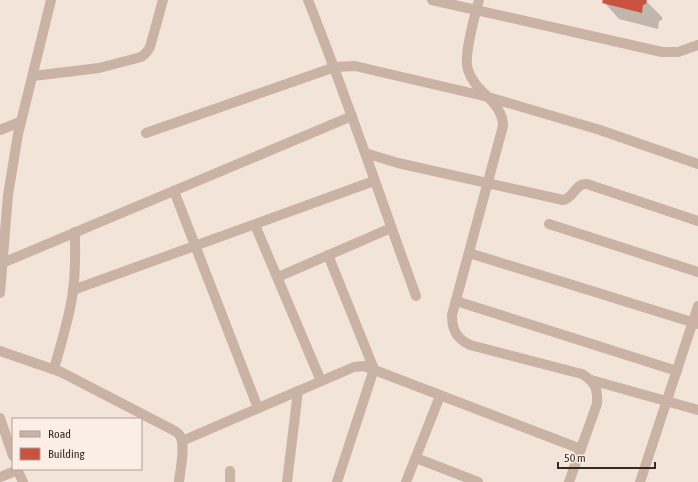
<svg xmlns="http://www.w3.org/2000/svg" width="698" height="482" viewBox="0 0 698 482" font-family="'Asap Condensed',sans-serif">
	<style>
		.shadow { fill: #0003 }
		.building { fill: #c95340 }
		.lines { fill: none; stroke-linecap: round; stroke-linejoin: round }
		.street { stroke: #cab2a5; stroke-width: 10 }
	</style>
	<rect width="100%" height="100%" fill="#f2e4d9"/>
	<!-- shadow -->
	<path class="shadow" d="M 602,0 L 646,1 L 662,17 L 662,20 L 659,21 L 658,29 L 619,19 Z"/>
	<!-- building -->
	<path class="building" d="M 603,0 L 647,0 L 646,4 L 643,5 L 642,13 L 602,3 Z"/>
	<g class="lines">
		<!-- street -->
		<g class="street">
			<path d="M 308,0 C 347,98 380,197 416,296"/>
			<path d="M 432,0 L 662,52 L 678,52 L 698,45"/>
			<path d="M 479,0 C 475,15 463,57 468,70 C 475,93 503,101 503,126 L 452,315 C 452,330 456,338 470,345 L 582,374 C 595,382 598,388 597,404 L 569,482"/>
			<path d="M 33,76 L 99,68 L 141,57 L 146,53 L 150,47 L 163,0"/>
			<path d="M 0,130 L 20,122"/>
			<path d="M 146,133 L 335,67 L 355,66 L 488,97 L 600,130 L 698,164"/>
			<path d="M 365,153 L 398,163 L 563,200 C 574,198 575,183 587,184 L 698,221"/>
			<path d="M 174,191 L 258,408"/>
			<path d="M 549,224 L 698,272"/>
			<path d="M 255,225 L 321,381"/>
			<path d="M 469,253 L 698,324"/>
			<path d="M 328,255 L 374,369 L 337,482"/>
			<path d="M 0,264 L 352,116"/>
			<path d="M 278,277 L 391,228"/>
			<path d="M 73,290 L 374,181"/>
			<path d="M 0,293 L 8,195 L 18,134 L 51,0"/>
			<path d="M 456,301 L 677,371"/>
			<path d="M 0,351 L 61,372 L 173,430 C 176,432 179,433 180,436 C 186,446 180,470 179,482"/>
			<path d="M 54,369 C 61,343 70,317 73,290 C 76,271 75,251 75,232"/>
			<path d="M 591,380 L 698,410"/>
			<path d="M 0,418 L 13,456"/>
			<path d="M 182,441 L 354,367 L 364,366 L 581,449"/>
			<path d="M 416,458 L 478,482"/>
			<path d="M 17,469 L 23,482"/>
			<path d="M 0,477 L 18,470"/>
			<path d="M 230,482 L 230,471"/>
			<path d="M 287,482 L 298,391"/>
			<path d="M 406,482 L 440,396"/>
			<path d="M 640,482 L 698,306"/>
		</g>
	</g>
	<!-- legend -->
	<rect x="12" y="418" width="130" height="52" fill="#faeee6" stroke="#aca09a"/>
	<rect x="20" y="431" width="20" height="6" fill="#cab2a5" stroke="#aca09a"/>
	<text x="48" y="438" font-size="12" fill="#362a27">Road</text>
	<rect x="20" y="448" width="20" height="12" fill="#c95340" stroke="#aca09a"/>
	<text x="48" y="458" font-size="12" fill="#362a27">Building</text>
	<!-- scale -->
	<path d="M558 462v6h97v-6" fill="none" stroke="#362a27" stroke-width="2"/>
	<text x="564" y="462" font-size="12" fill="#362a27" stroke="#faeee6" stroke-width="3" paint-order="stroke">50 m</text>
</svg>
